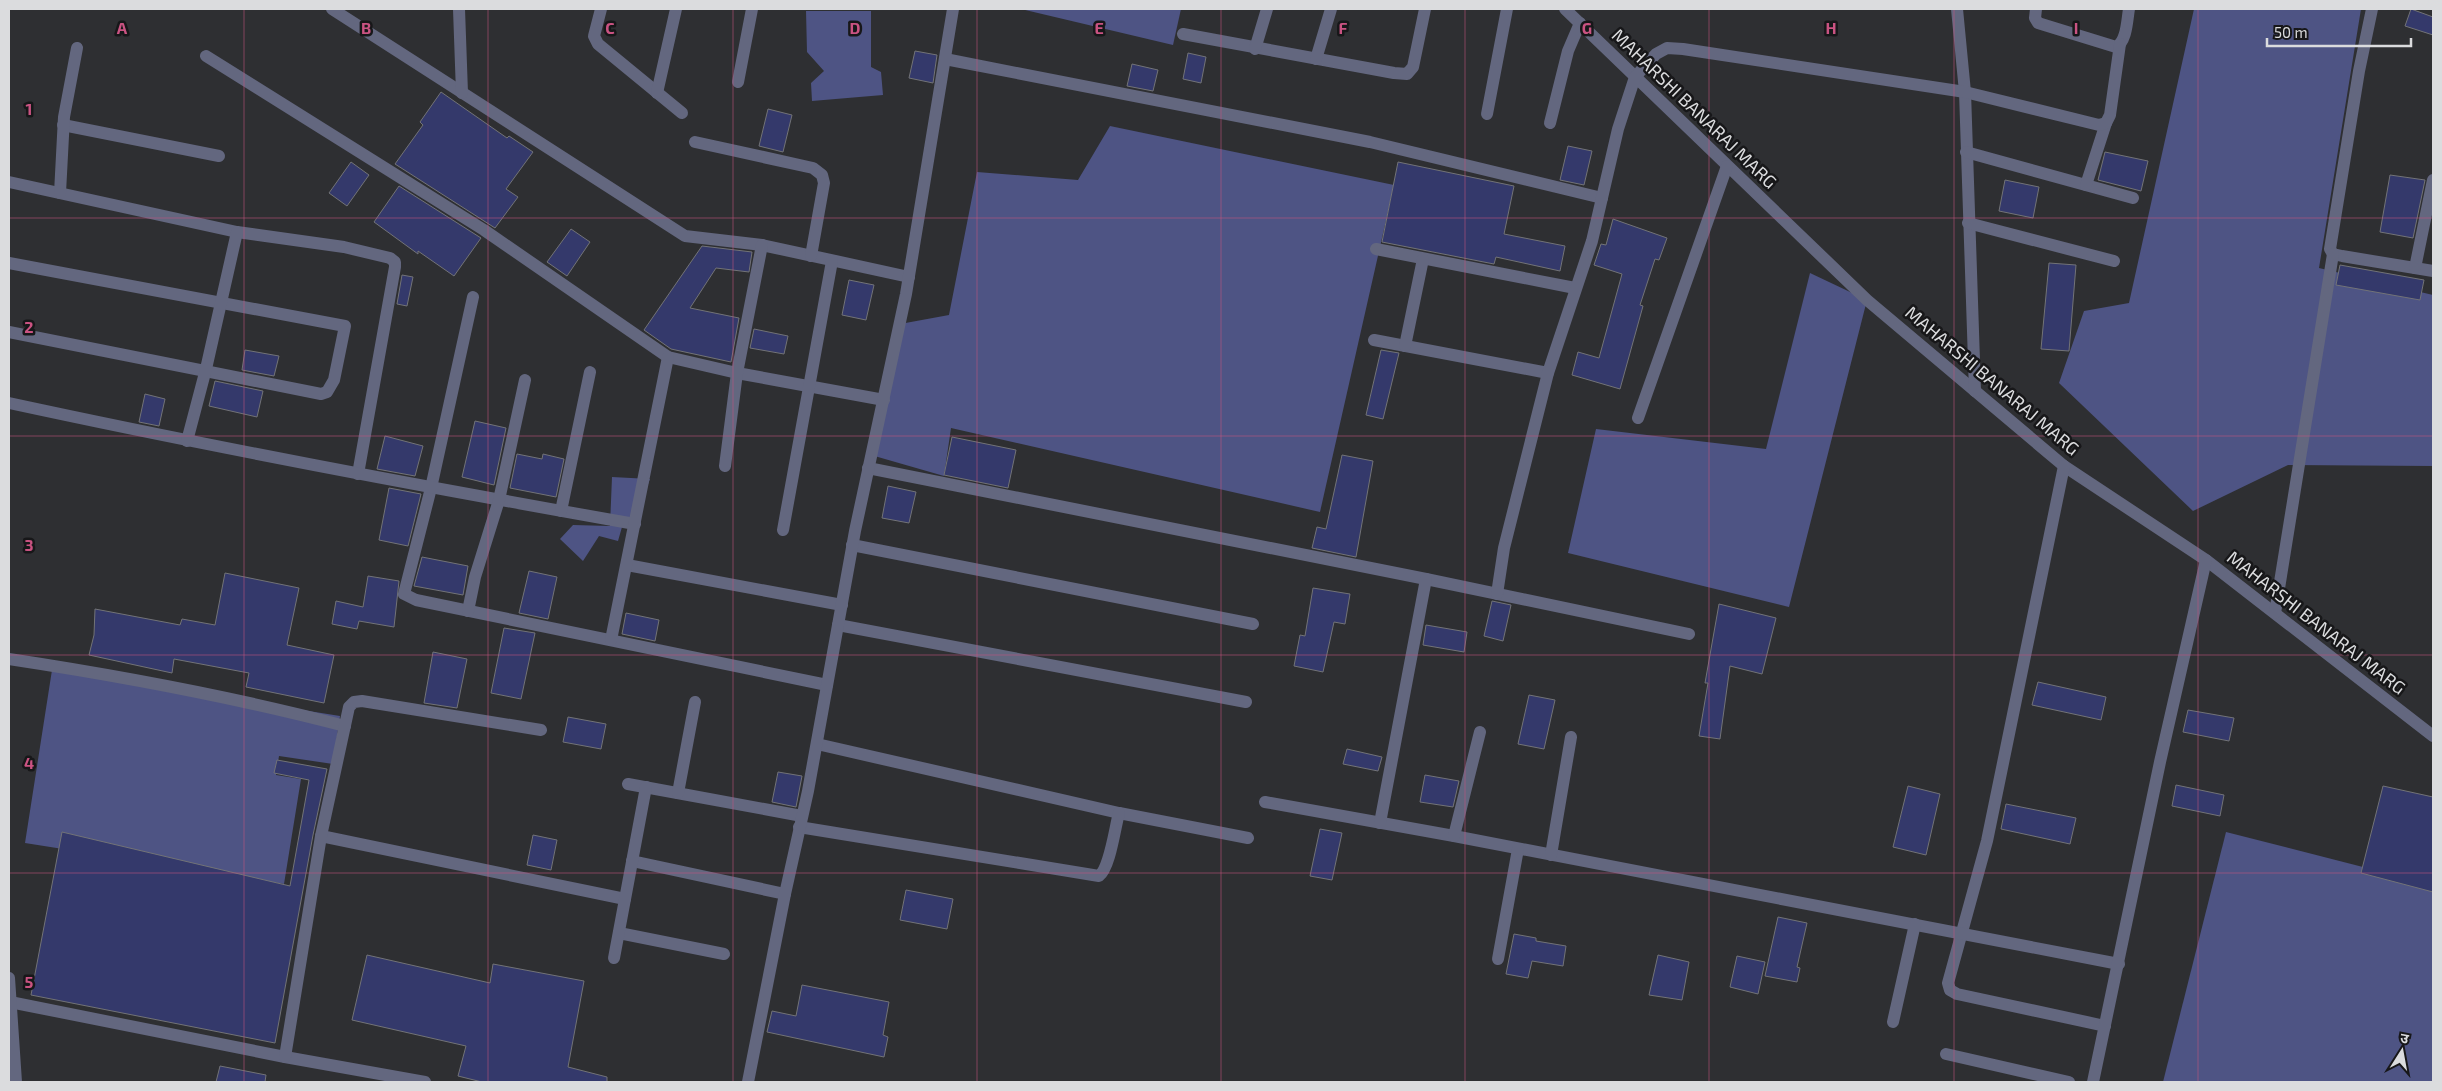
<svg xmlns="http://www.w3.org/2000/svg" width="2442" height="1091" viewBox="0 0 2442 1091" font-family="'Exo 2','Noto Sans Devanagari',sans-serif">
	<style>
		.green { fill: #4e5484 }
		.building { fill: #34396b; stroke: #727377 }
		.lines { fill: none; stroke-linecap: round; stroke-linejoin: round }
		.minor { stroke: #63677f; stroke-width: 12 }
		.tertiary { stroke: #63677f; stroke-width: 12 }
		.grid { fill: none; stroke: #ca5382; stroke-width: 1; stroke-opacity: 0.55 }
		.labels { text-anchor: middle; stroke-width: 5; stroke-linejoin: round; paint-order: stroke }
		.street-label { font-size: 18px; fill: #dbdcde; stroke: #171719 }
		.grid-label { font-size: 16px; text-anchor: middle; font-weight: bold; fill: #ca5382; stroke: #171719; stroke-width: 5; stroke-linejoin: round; paint-order: stroke }
	</style>
	<rect width="100%" height="100%" fill="#2e2f32"/>
	<!-- green -->
	<g class="green">
		<path d="M 1021,9 L 1181,9 L 1173,45 Z"/>
		<path d="M 2194,9 L 2361,9 L 2319,268 L 2433,295 L 2433,466 L 2288,465 L 2193,511 L 2059,383 L 2084,311 L 2129,303 Z"/>
		<path d="M 806,11 L 871,11 L 871,67 L 881,72 L 883,95 L 812,101 L 811,83 L 824,71 L 807,52 Z"/>
		<path d="M 1110,126 L 1394,185 L 1320,512 L 951,428 L 944,476 L 871,455 L 900,324 L 949,315 L 977,172 L 1078,180 Z"/>
		<path d="M 1810,273 L 1867,300 L 1789,607 L 1568,553 L 1596,429 L 1766,449 Z"/>
		<path d="M 612,477 L 650,479 L 636,516 L 624,520 L 618,541 L 599,536 L 583,561 L 560,539 L 573,525 L 610,526 Z"/>
		<path d="M 52,670 L 340,716 L 333,764 L 279,756 L 276,775 L 301,779 L 284,884 L 25,843 Z"/>
		<path d="M 2226,832 L 2433,885 L 2433,1082 L 2163,1082 Z"/>
	</g>
	<!-- building -->
	<g class="building">
		<path d="M 2411,9 L 2433,17 L 2433,35 L 2405,26 Z"/>
		<path d="M 915,51 L 937,55 L 933,83 L 909,78 Z"/>
		<path d="M 1188,53 L 1206,57 L 1201,83 L 1183,79 Z"/>
		<path d="M 1132,64 L 1158,70 L 1153,91 L 1127,86 Z"/>
		<path d="M 441,92 L 507,138 L 509,136 L 533,152 L 506,189 L 518,197 L 495,228 L 395,164 L 423,125 L 420,122 Z"/>
		<path d="M 768,109 L 792,115 L 783,152 L 759,146 Z"/>
		<path d="M 1568,146 L 1592,151 L 1584,185 L 1560,180 Z"/>
		<path d="M 2105,152 L 2148,161 L 2141,191 L 2098,180 Z"/>
		<path d="M 351,162 L 369,175 L 347,206 L 329,193 Z"/>
		<path d="M 1398,162 L 1514,186 L 1504,234 L 1565,246 L 1560,271 L 1496,257 L 1494,264 L 1382,242 Z"/>
		<path d="M 2390,175 L 2425,180 L 2413,238 L 2380,232 Z"/>
		<path d="M 2005,180 L 2039,187 L 2033,218 L 1999,211 Z"/>
		<path d="M 399,186 L 481,238 L 454,276 L 418,251 L 418,254 L 374,222 Z"/>
		<path d="M 1613,219 L 1667,238 L 1659,260 L 1655,259 L 1640,305 L 1643,306 L 1620,389 L 1572,375 L 1578,352 L 1599,358 L 1622,274 L 1594,265 L 1601,244 L 1606,245 Z"/>
		<path d="M 571,229 L 590,242 L 567,276 L 547,262 Z"/>
		<path d="M 702,246 L 752,252 L 749,272 L 716,268 L 690,308 L 739,318 L 731,362 L 671,349 L 644,330 Z"/>
		<path d="M 2049,263 L 2076,265 L 2069,351 L 2041,349 Z"/>
		<path d="M 2340,265 L 2424,280 L 2420,300 L 2336,285 Z"/>
		<path d="M 402,275 L 413,277 L 407,306 L 397,304 Z"/>
		<path d="M 849,280 L 874,285 L 866,320 L 842,315 Z"/>
		<path d="M 754,329 L 788,336 L 784,354 L 750,348 Z"/>
		<path d="M 245,350 L 279,356 L 274,376 L 242,370 Z"/>
		<path d="M 1381,350 L 1399,353 L 1383,419 L 1366,415 Z"/>
		<path d="M 215,381 L 263,391 L 257,417 L 209,406 Z"/>
		<path d="M 145,394 L 165,399 L 159,426 L 139,422 Z"/>
		<path d="M 475,421 L 506,428 L 494,485 L 462,477 Z"/>
		<path d="M 385,436 L 423,446 L 415,476 L 377,469 Z"/>
		<path d="M 952,437 L 1016,450 L 1008,488 L 944,475 Z"/>
		<path d="M 517,454 L 542,459 L 543,454 L 564,459 L 556,497 L 510,488 Z"/>
		<path d="M 1342,455 L 1373,461 L 1356,557 L 1312,548 L 1317,527 L 1326,529 Z"/>
		<path d="M 888,486 L 916,492 L 909,523 L 882,518 Z"/>
		<path d="M 389,488 L 421,494 L 408,546 L 379,540 Z"/>
		<path d="M 422,557 L 468,566 L 463,595 L 414,586 Z"/>
		<path d="M 529,571 L 557,577 L 548,619 L 519,613 Z"/>
		<path d="M 225,573 L 299,588 L 287,645 L 334,655 L 324,703 L 246,687 L 249,673 L 174,659 L 172,673 L 89,655 L 94,635 L 95,609 L 180,625 L 182,619 L 215,625 Z"/>
		<path d="M 368,576 L 399,581 L 394,627 L 359,621 L 357,629 L 332,624 L 336,601 L 363,607 Z"/>
		<path d="M 1313,588 L 1350,594 L 1345,624 L 1334,622 L 1323,672 L 1294,666 L 1300,635 L 1305,636 Z"/>
		<path d="M 1492,601 L 1511,605 L 1503,641 L 1484,636 Z"/>
		<path d="M 1719,604 L 1776,618 L 1762,674 L 1730,666 L 1720,739 L 1699,736 L 1708,683 L 1705,683 Z"/>
		<path d="M 626,613 L 659,620 L 655,641 L 622,634 Z"/>
		<path d="M 1426,625 L 1467,632 L 1464,652 L 1423,645 Z"/>
		<path d="M 504,628 L 535,633 L 521,699 L 491,693 Z"/>
		<path d="M 433,652 L 467,659 L 457,708 L 424,703 Z"/>
		<path d="M 2038,682 L 2106,697 L 2101,720 L 2032,705 Z"/>
		<path d="M 1529,695 L 1555,700 L 1544,749 L 1518,744 Z"/>
		<path d="M 2188,710 L 2234,718 L 2229,741 L 2183,732 Z"/>
		<path d="M 568,717 L 606,724 L 601,749 L 563,742 Z"/>
		<path d="M 1347,749 L 1382,757 L 1378,771 L 1343,764 Z"/>
		<path d="M 277,760 L 327,769 L 313,835 L 275,1043 L 31,995 L 62,832 L 290,886 L 309,780 L 274,773 Z"/>
		<path d="M 778,772 L 802,776 L 796,807 L 772,802 Z"/>
		<path d="M 1425,775 L 1459,781 L 1453,807 L 1420,802 Z"/>
		<path d="M 2176,785 L 2224,795 L 2220,816 L 2172,806 Z"/>
		<path d="M 1908,786 L 1940,794 L 1926,855 L 1893,847 Z"/>
		<path d="M 2383,786 L 2433,797 L 2433,892 L 2361,873 Z"/>
		<path d="M 2006,804 L 2076,818 L 2070,844 L 2001,829 Z"/>
		<path d="M 1320,829 L 1342,833 L 1332,880 L 1310,876 Z"/>
		<path d="M 533,835 L 557,840 L 551,870 L 527,865 Z"/>
		<path d="M 906,890 L 953,899 L 947,929 L 900,920 Z"/>
		<path d="M 1778,917 L 1807,923 L 1797,967 L 1800,968 L 1797,982 L 1765,976 Z"/>
		<path d="M 1514,934 L 1536,938 L 1536,941 L 1566,946 L 1563,966 L 1532,961 L 1528,978 L 1506,974 Z"/>
		<path d="M 367,955 L 490,983 L 493,964 L 584,981 L 568,1067 L 607,1077 L 607,1082 L 482,1082 L 458,1076 L 466,1046 L 352,1020 Z"/>
		<path d="M 1658,955 L 1689,962 L 1682,1000 L 1649,995 Z"/>
		<path d="M 1737,956 L 1765,962 L 1758,994 L 1730,987 Z"/>
		<path d="M 802,985 L 889,1002 L 883,1035 L 888,1037 L 884,1057 L 767,1032 L 772,1011 L 796,1016 Z"/>
		<path d="M 220,1066 L 266,1075 L 265,1082 L 216,1082 Z"/>
	</g>
	<g class="lines">
		<!-- minor -->
		<g class="minor">
			<path d="M 332,9 L 685,236 L 762,245 L 909,277"/>
			<path d="M 459,9 L 462,93"/>
			<path d="M 601,9 L 594,36 L 598,44 L 682,113"/>
			<path d="M 1565,9 L 1867,300 L 2064,466 L 2206,560 L 2433,736"/>
			<path d="M 1957,9 L 1965,92 L 1975,391"/>
			<path d="M 2036,9 L 2035,18 L 2038,23 L 2116,47 C 2127,41 2127,20 2129,9"/>
			<path d="M 2372,9 L 2359,71 L 2330,249 L 2333,254 L 2342,256 L 2433,271"/>
			<path d="M 1183,34 L 1394,73 L 1407,74 L 1413,67 L 1425,9"/>
			<path d="M 1255,49 L 1267,9"/>
			<path d="M 206,56 L 484,230 L 668,357 L 737,373 L 884,400"/>
			<path d="M 945,59 L 1370,142 L 1602,198"/>
			<path d="M 1316,59 L 1331,9"/>
			<path d="M 738,82 L 752,9"/>
			<path d="M 657,93 L 676,9"/>
			<path d="M 1487,114 L 1507,9"/>
			<path d="M 1550,123 L 1568,51 L 1580,23"/>
			<path d="M 63,125 L 219,156"/>
			<path d="M 695,142 L 813,168 L 822,175 L 824,183 L 811,256"/>
			<path d="M 1966,152 L 2133,198"/>
			<path d="M 9,182 L 237,232 L 344,247 L 390,258 L 395,262 L 395,267 L 358,474"/>
			<path d="M 2086,185 L 2106,123"/>
			<path d="M 60,193 L 64,117 L 77,48"/>
			<path d="M 1968,223 L 2114,261"/>
			<path d="M 1376,249 L 1575,288"/>
			<path d="M 9,263 L 345,326 L 334,380 L 327,392 L 321,394 L 9,332"/>
			<path d="M 2415,268 L 2433,180"/>
			<path d="M 473,297 L 431,488 L 404,594 L 416,600 L 827,685"/>
			<path d="M 1374,340 L 1548,373"/>
			<path d="M 1405,346 L 1423,259"/>
			<path d="M 9,403 C 217,448 425,487 635,524"/>
			<path d="M 1638,418 L 1727,166"/>
			<path d="M 187,441 L 206,369 L 237,232"/>
			<path d="M 725,466 L 737,373 L 762,245"/>
			<path d="M 2064,466 L 1987,841 L 1948,983 L 1950,990 L 1957,994 L 2105,1026"/>
			<path d="M 868,468 L 1426,579 L 1689,634"/>
			<path d="M 561,511 L 590,372"/>
			<path d="M 783,530 L 832,261"/>
			<path d="M 852,545 L 1253,624"/>
			<path d="M 627,565 L 842,605"/>
			<path d="M 1497,594 L 1504,548 L 1548,373 L 1592,241 L 1618,129 L 1635,77 L 1656,54 L 1667,48 L 1683,49 L 1965,92 L 2099,125 L 2106,123 L 2110,115 L 2120,44"/>
			<path d="M 468,611 L 475,577 L 499,500 L 525,380"/>
			<path d="M 2275,613 L 2333,254"/>
			<path d="M 838,625 L 1246,702"/>
			<path d="M 611,640 L 668,357"/>
			<path d="M 9,659 C 121,676 234,697 345,726"/>
			<path d="M 817,744 L 1119,813 L 1248,838"/>
			<path d="M 628,784 L 802,816"/>
			<path d="M 678,793 L 695,702"/>
			<path d="M 1265,802 L 1454,836 L 2119,964"/>
			<path d="M 1380,823 L 1426,579"/>
			<path d="M 799,827 L 1099,876 C 1110,868 1115,827 1119,813"/>
			<path d="M 321,836 L 625,899"/>
			<path d="M 1454,836 L 1480,732"/>
			<path d="M 1551,855 L 1571,737"/>
			<path d="M 632,861 L 785,894"/>
			<path d="M 619,933 L 724,954"/>
			<path d="M 614,958 L 646,787"/>
			<path d="M 1498,959 L 1518,849"/>
			<path d="M 10,1002 L 285,1057 L 425,1082"/>
			<path d="M 1893,1022 L 1915,924"/>
			<path d="M 1946,1054 L 2069,1082"/>
			<path d="M 285,1057 L 321,836 L 349,707 L 354,702 L 362,701 L 541,730"/>
			<path d="M 748,1082 L 785,894 L 808,791 L 855,531 L 906,294 L 953,9"/>
			<path d="M 2093,1082 L 2160,762 L 2206,560"/>
		</g>
		<!-- tertiary -->
		<path class="tertiary" d="M 9,978 L 16,1082"/>
	</g>
	<!-- grid -->
	<path class="grid" d="M 244,9 L 244,1082M 488,9 L 488,1082M 733,9 L 733,1082M 977,9 L 977,1082M 1221,9 L 1221,1082M 1465,9 L 1465,1082M 1709,9 L 1709,1082M 1954,9 L 1954,1082M 2198,9 L 2198,1082M 9,218 L 2433,218M 9,436 L 2433,436M 9,655 L 2433,655M 9,873 L 2433,873"/>
	<g class="labels">
		<!-- street labels -->
		<g class="street-label">
			<text transform="translate(1694 109) rotate(44)" y="6">MAHARSHI BANARAJ MARG</text>
			<text transform="translate(1992 381) rotate(40)" y="6">MAHARSHI BANARAJ MARG</text>
			<text transform="translate(2316 623) rotate(38)" y="6">MAHARSHI BANARAJ MARG</text>
		</g>
	</g>
	<g class="grid-label">
		<text x="122" y="34">A</text>
		<text x="366" y="34">B</text>
		<text x="610" y="34">C</text>
		<text x="855" y="34">D</text>
		<text x="1099" y="34">E</text>
		<text x="1343" y="34">F</text>
		<text x="1587" y="34">G</text>
		<text x="1831" y="34">H</text>
		<text x="2076" y="34">I</text>
		<text x="29" y="115">1</text>
		<text x="29" y="333">2</text>
		<text x="29" y="551">3</text>
		<text x="29" y="769">4</text>
		<text x="29" y="988">5</text>
	</g>
	<!-- border -->
	<rect width="2442" height="1091" fill="none" stroke="#dbdcde" stroke-width="20"/>
	<!-- north arrow -->
	<g transform="translate(2402 1051) rotate(11)" stroke="#171719" stroke-width="4" paint-order="stroke">
	<path d="M0-4L9 19L0 12L-9 19Z" fill="#dbdcde"/>
	<text y="-8" font-size="14" font-weight="bold" text-anchor="middle" fill="#dbdcde">उ</text>
	</g>
	<!-- scale -->
	<path d="M2267 38v8h144v-8" fill="none" stroke="#dbdcde" stroke-width="2.5"/>
	<text x="2274" y="38" font-size="15" fill="#dbdcde" stroke="#171719" stroke-width="4" paint-order="stroke">50 m</text>
</svg>
